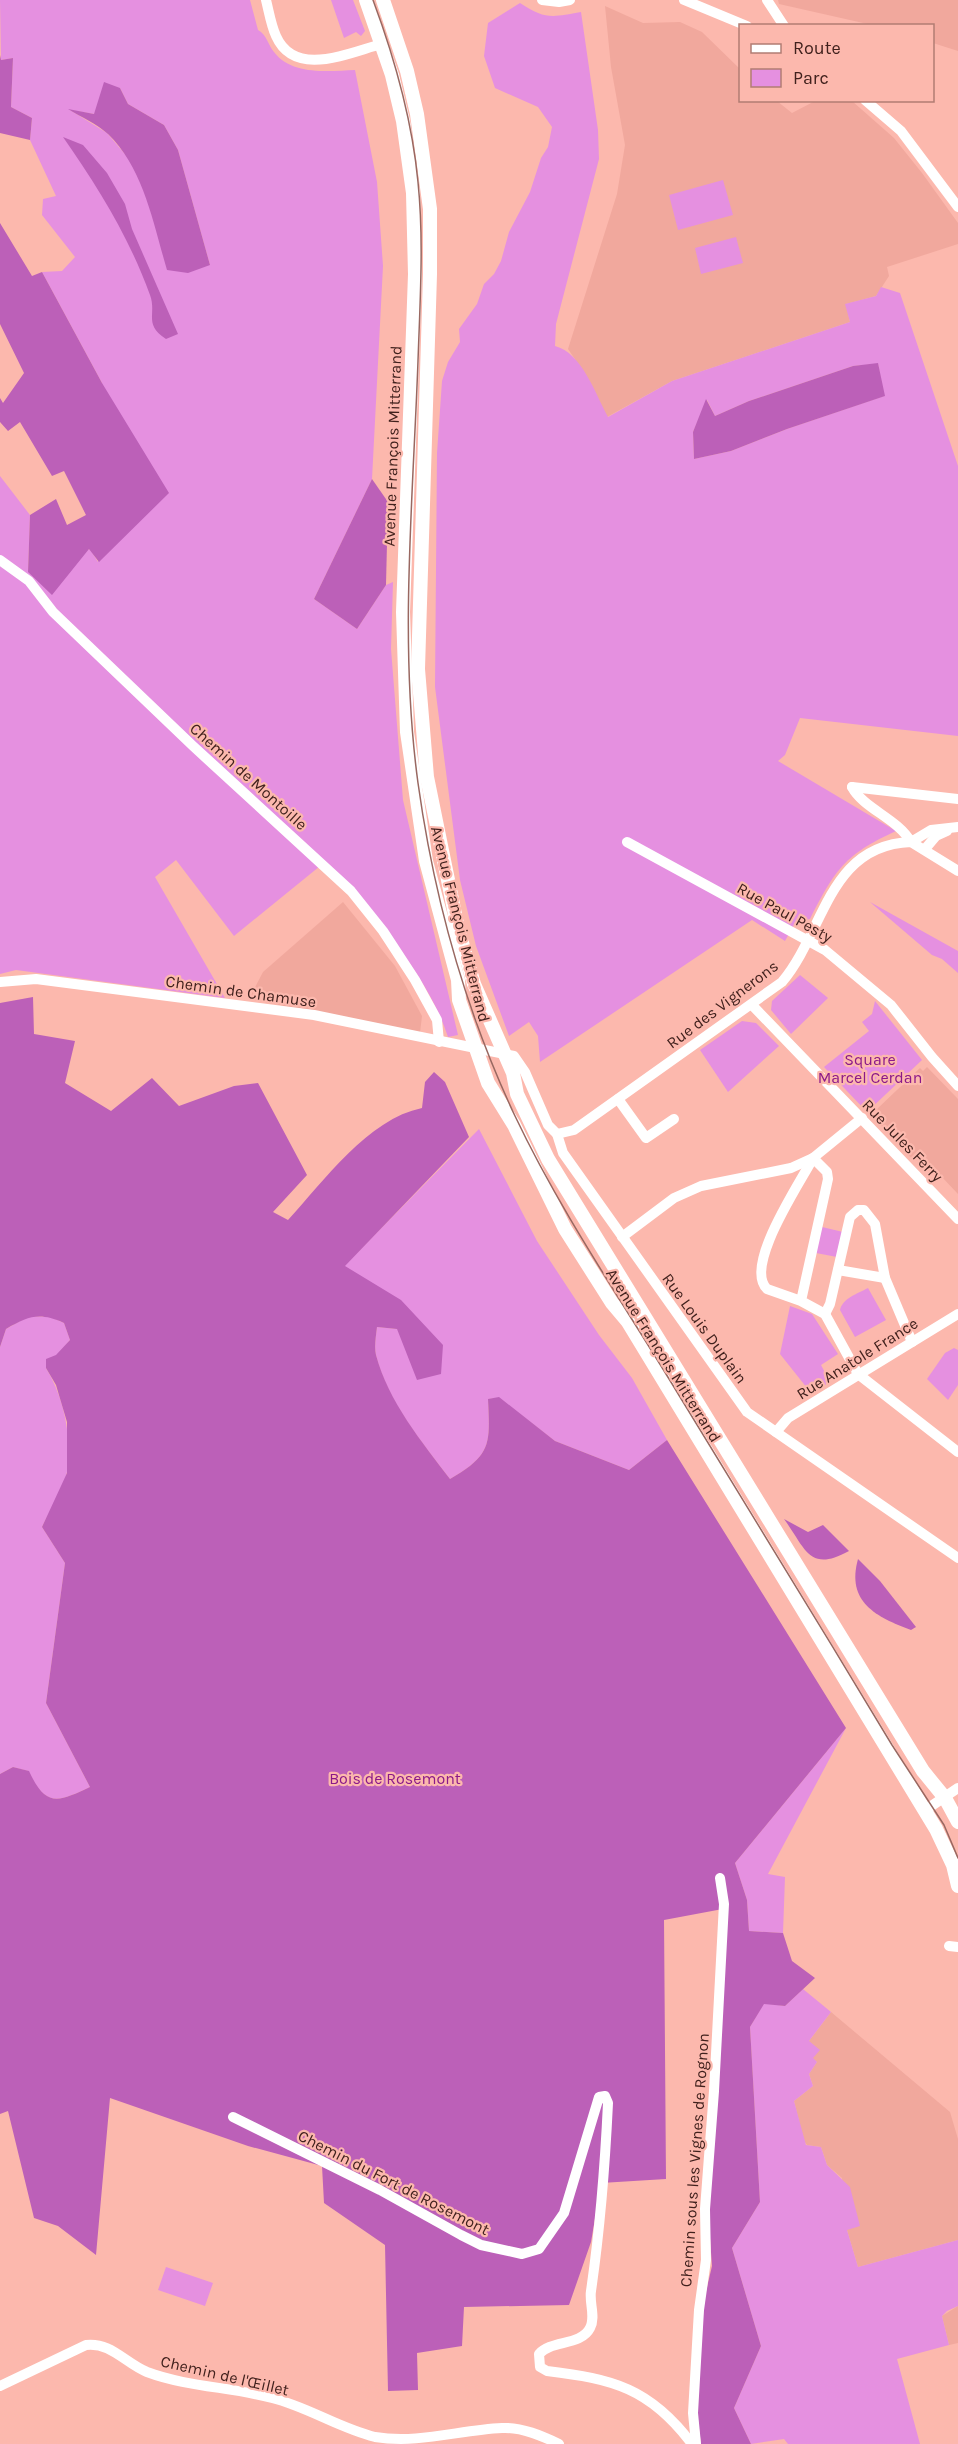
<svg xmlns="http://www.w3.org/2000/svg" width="958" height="2444" viewBox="0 0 958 2444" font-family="Karla,sans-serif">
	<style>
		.built { fill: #f1a89d }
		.green { fill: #e590e0; fill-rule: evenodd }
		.forest { fill: #bc60b8 }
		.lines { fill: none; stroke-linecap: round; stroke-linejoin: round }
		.minor { stroke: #fff; stroke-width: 10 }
		.major { stroke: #fff; stroke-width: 14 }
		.tram { stroke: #996861; stroke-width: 1.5 }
		.labels { text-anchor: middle; stroke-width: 4.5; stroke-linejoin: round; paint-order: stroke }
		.street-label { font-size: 16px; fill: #41211d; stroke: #fcb8ad }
		.park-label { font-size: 16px; fill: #8b1889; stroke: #fcb8ad }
	</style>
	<rect width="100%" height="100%" fill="#fcb8ad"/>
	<!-- built -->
	<g class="built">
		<path d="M 778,0 L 958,0 L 958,51 L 933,43 L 932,26 L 872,25 L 779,4 Z"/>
		<path d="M 605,6 L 643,23 L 680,22 L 702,32 L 740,69 L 740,100 L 777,101 L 792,113 L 815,101 L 852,101 L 894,138 L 922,173 L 958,223 L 958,244 L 887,267 L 889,276 L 876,296 L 846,304 L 850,322 L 672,381 L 607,417 L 581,368 L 568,349 L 617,194 L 625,145 L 611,67 Z"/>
		<path d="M 343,902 L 395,966 L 422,1016 L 420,1033 L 249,999 L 263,972 Z"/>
		<path d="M 927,1067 L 958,1099 L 958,1194 L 924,1158 L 914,1161 L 875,1119 L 875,1111 L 920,1068 L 923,1071 Z"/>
		<path d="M 831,2012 L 950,2112 L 958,2139 L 958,2240 L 858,2267 L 847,2230 L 842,2178 L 827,2165 L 821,2147 L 807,2145 L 804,2141 L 794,2101 L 813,2086 L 809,2074 L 817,2062 L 813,2059 L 809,2041 Z"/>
		<path d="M 958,2306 L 958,2343 L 949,2345 L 942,2316 Z"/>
	</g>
	<!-- green -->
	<g class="green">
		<path d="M 0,0 L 250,0 L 258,30 C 267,35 268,45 274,52 C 292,76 330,71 355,70 L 377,182 L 383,266 L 372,479 L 314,599 L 357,629 L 386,585 L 393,582 L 391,649 L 403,800 L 458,1035 L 448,1037 C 427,972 370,912 325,862 L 234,936 L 176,860 L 155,877 L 225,998 L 16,970 L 0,974 L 0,476 L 30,515 L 28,572 L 90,549 L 98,562 L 102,383 L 42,272 L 62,271 L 75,257 L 42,215 L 43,199 L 56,196 L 30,140 L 32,118 L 11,107 L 13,58 L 1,60 ZM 120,88 L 128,104 L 164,125 L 178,150 L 210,265 L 141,183 L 130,160 L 107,133 L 70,110 L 94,114 Z"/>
		<path d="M 331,0 L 353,0 L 365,31 L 361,36 L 356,32 L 344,38 Z"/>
		<path d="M 520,3 C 545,20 553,17 581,12 L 598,130 L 599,159 L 556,324 L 555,346 C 582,353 595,393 608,417 L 672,381 L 850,322 L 845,304 L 876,296 L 881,287 L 900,293 L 958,466 L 958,736 L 800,718 L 785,755 L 778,761 L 896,831 C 844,855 836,869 810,919 L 795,923 L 785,941 L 752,920 L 540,1062 L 538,1036 L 529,1022 L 509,1036 L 476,946 L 460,880 L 435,687 L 437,453 L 442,381 L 448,362 L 460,342 L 459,329 L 477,304 L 484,284 L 494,274 L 501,261 L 509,232 L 530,192 L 541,158 L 548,147 L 552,127 L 538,107 L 495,88 L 484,56 L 488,23 ZM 878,364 L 884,396 L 787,429 L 731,451 L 694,459 L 693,432 L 707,400 L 715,416 L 749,401 L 853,366 Z"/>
		<path d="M 723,180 L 733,215 L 678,230 L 669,195 Z"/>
		<path d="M 736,237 L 743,263 L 701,274 L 695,248 Z"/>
		<path d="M 870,902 L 958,951 L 958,973 L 942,959 L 932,955 Z"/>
		<path d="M 800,975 L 828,998 L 791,1034 L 771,1010 L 772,1001 Z"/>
		<path d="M 875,1001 L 922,1060 L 867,1112 L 824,1067 L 869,1031 L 862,1022 L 872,1014 Z"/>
		<path d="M 742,1021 L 756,1023 L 779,1046 L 728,1092 L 700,1050 Z"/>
		<path d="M 479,1129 L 537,1241 L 599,1335 L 632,1378 L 667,1440 L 629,1470 L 555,1441 L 499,1398 L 488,1399 C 490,1444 492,1455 450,1479 C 422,1442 387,1401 376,1355 C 374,1347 376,1336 377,1327 L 397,1329 L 441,1374 L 344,1266 Z"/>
		<path d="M 822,1227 L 843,1232 L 837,1257 L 816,1253 Z"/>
		<path d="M 868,1288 L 886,1320 L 855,1337 L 840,1310 C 843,1298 857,1294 868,1288 Z"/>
		<path d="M 790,1306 L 812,1314 L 838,1354 L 821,1365 L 830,1382 L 811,1393 L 780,1354 Z"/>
		<path d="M 29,1316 L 51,1317 L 64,1323 L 70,1340 L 46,1368 C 64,1398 72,1436 67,1472 C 64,1490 50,1510 42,1527 L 65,1563 L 46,1703 L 90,1787 C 58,1802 46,1808 28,1771 L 13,1767 L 0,1774 L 0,1347 L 6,1329 Z"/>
		<path d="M 954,1348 L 958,1350 L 958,1385 L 948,1400 L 927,1379 L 945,1353 Z"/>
		<path d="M 846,1728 L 768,1874 L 785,1877 L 783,1933 L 749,1931 L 747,1900 L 735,1863 Z"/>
		<path d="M 803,1989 L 831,2012 L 809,2041 L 820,2050 L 813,2058 L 817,2062 L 809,2074 L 813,2086 L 794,2101 L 806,2145 L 821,2147 L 827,2165 L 850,2187 L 860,2226 L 847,2230 L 858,2267 L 958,2240 L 958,2306 L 947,2311 L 942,2316 L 949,2345 L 897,2359 L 920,2444 L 788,2444 L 784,2439 L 751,2444 L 734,2408 L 761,2346 L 732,2248 L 760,2202 L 750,2027 L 764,2003 L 785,2006 Z"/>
		<path d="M 166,2267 L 213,2283 L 205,2306 L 158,2290 Z"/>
	</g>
	<!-- forest -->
	<g class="forest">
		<path d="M 0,55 L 1,60 L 13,58 L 11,107 L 32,118 L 30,140 L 0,133 Z"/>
		<path d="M 104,82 L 120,88 L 128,104 L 164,125 L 178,150 L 210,265 L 188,273 L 167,270 C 153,223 144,169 108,134 C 97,124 81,117 68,109 L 94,114 Z"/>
		<path d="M 63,137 L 83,145 L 107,173 L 125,204 L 132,229 L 178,334 L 166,339 C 143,324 157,314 150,295 C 129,237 98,187 63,137 Z"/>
		<path d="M 0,223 L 32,276 L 42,272 L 102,383 L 169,493 L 99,562 L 89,549 L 52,595 L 28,572 L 30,515 L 56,499 L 67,525 L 86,515 L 64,471 L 52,476 L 20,422 L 8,431 L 0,422 L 0,398 L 3,403 L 24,373 L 0,324 Z"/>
		<path d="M 878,363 L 885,396 L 787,429 L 731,451 L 694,459 L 693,432 L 706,399 L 715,416 L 749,401 L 853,366 Z"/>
		<path d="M 372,479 L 388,502 L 386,585 L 357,629 L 314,599 Z"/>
		<path d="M 33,997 L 34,1034 L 75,1041 L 65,1083 L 111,1111 L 152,1078 L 179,1106 L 234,1086 L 258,1083 L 307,1175 L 273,1212 L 288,1220 C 324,1181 368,1119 422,1108 L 425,1082 L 434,1072 L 445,1082 L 469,1137 L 345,1266 L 401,1300 L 443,1345 L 441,1374 L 417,1380 L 397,1329 L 377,1327 C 376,1336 374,1347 376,1355 C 388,1401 422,1442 450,1479 C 492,1455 490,1444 488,1399 L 499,1397 L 555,1441 L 629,1470 L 667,1440 L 846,1728 L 735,1863 L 747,1900 L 749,1931 L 783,1933 L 792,1961 L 815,1978 L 785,2006 L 764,2004 L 750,2027 L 760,2202 L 732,2248 L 761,2346 L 734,2408 L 751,2444 L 701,2444 L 697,2413 L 704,2300 L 712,2266 L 708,2210 L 728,1908 L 664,1920 L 666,2179 L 601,2183 L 591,2242 L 569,2305 L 464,2307 L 462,2346 L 417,2353 L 418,2390 L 388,2391 L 385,2245 L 324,2203 L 322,2166 L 248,2146 L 110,2098 L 96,2255 L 58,2226 L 34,2218 L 8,2111 L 0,2114 L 0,1774 L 13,1767 L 29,1771 C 46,1808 58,1802 90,1787 L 46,1703 L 65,1563 L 42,1527 L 67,1473 L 67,1422 L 56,1385 L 46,1368 L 46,1359 L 56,1355 L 70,1340 L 64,1323 C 39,1312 29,1316 6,1329 L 0,1347 L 0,1003 Z"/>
		<path d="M 784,1519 L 808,1532 L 823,1525 L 849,1551 C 809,1573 806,1549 784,1519 Z"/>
		<path d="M 858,1559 L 880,1581 L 916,1627 L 911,1630 C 876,1617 846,1602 858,1559 Z"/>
	</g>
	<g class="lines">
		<!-- minor -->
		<g class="minor">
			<path d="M 266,0 C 269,12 271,25 276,36 C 295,79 350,52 382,44"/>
			<path d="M 542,0 L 559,2 L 570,0"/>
			<path d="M 684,0 L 747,26"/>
			<path d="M 767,0 L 784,26"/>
			<path d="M 865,100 L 901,131 L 958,207"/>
			<path d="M 0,560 L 29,581 L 53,612 L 193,746 L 351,891 L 383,931 L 415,980 L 437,1020 L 439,1042"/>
			<path d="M 852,787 C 864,809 897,818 911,842 L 931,830 L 958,827"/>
			<path d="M 852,787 L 958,799"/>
			<path d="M 627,842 L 825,950 L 891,1005 L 932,1057 L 958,1086"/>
			<path d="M 925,849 L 936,836 L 947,831"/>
			<path d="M 0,982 L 36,979 L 314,1015 L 514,1056 L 525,1072 L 548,1125 L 557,1134 L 563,1153 L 747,1412 L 958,1558"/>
			<path d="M 752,1005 L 958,1219"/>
			<path d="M 618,1099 L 646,1138 L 674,1119"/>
			<path d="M 557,1134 L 574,1130 L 782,982 C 825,931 828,845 911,842 L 958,871"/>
			<path d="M 622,1237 L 674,1198 L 701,1186 L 791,1168 L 813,1158 L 862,1118"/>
			<path d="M 838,1270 L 885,1278"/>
			<path d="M 801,1301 L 828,1179 L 827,1172 L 813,1158 C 801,1182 743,1266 767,1289 L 801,1301 L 825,1314 L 858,1374 L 958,1452"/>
			<path d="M 825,1314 L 830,1304 L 850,1217 L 858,1210 L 864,1210 L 875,1224 L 885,1278 L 912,1342"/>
			<path d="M 776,1432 L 788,1418 L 958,1314"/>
			<path d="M 924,1811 L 958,1788"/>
			<path d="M 949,1946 L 958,1947"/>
			<path d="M 233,2117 L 380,2190 L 461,2235 L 481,2245 L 522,2254 L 539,2249 L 564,2213 L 599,2097 L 605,2096 L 608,2103 C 605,2166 600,2229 591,2291 C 589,2303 596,2317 590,2328 C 581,2346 551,2340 539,2354 L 540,2367 L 547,2371 C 613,2379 650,2388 692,2444"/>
			<path d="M 0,2386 L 86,2345 C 111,2342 125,2363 147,2372 C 187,2387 232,2387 272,2398 C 308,2407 339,2428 375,2437 C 419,2444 459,2430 502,2428 C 522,2427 542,2436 559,2444"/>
			<path d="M 696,2444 L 693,2413 L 699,2310 L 706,2260 L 705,2209 L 714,2091 L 724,1904 L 720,1878"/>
		</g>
		<!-- major -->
		<g class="major">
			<path d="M 366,0 L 392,75 L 403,121 L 413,193 L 415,274 L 403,612 L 407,732 L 426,861 L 458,980 L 459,1000 L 488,1083 L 514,1125 L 565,1229 L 612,1303 L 628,1322 L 936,1829 L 953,1865 L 958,1886"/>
			<path d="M 383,0 L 407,71 L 417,114 L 430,209 L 430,274 L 418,669 L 427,777 L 458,929 L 474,984 L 513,1073 L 517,1094 L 548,1159 L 923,1771 L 945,1798 L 958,1822"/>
		</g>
		<!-- tram -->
		<path class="tram" d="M 373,0 C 395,59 412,119 418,182 C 424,241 420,301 418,361 C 413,501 399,644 418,783 C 434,898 466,1012 515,1116 C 561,1213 622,1301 677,1392 C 749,1510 821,1627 892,1745 L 944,1825 L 958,1858"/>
	</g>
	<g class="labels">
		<!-- street labels -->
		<g class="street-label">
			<text transform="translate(392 446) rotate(-88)" y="6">Avenue François Mitterrand</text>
			<text transform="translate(249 776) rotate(42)" y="6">Chemin de Montoille</text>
			<text transform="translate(785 912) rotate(29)" y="6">Rue Paul Pesty</text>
			<text transform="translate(461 924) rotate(76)" y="6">Avenue François Mitterrand</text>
			<text transform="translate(241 991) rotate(8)" y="6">Chemin de Chamuse</text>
			<text transform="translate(722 1004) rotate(-37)" y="6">Rue des Vignerons</text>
			<text transform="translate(903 1140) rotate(46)" y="6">Rue Jules Ferry</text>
			<text transform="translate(705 1328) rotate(54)" y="6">Rue Louis Duplain</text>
			<text transform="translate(664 1355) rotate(58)" y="6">Avenue François Mitterrand</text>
			<text transform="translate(857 1358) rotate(-32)" y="6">Rue Anatole France</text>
			<text transform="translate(694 2160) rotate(-86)" y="6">Chemin sous les Vignes de Rognon</text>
			<text transform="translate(394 2182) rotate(27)" y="6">Chemin du Fort de Rosemont</text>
			<text transform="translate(225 2375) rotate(13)" y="6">Chemin de l'Œillet</text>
		</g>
		<!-- park labels -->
		<g class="park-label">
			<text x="870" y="1065">Square<tspan x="870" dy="18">Marcel Cerdan</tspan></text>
			<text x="395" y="1784">Bois de Rosemont</text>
		</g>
	</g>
	<!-- legend -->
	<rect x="739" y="24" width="195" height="78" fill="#fcb8ad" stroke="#b17c73" stroke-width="1.5"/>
	<rect x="751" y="44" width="30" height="9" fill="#ffffff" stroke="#b17c73" stroke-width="1.5"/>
	<text x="793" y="54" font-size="18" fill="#41211d">Route</text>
	<rect x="751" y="69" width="30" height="18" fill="#e590e0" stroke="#b17c73" stroke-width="1.5"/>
	<text x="793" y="84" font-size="18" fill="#41211d">Parc</text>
</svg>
